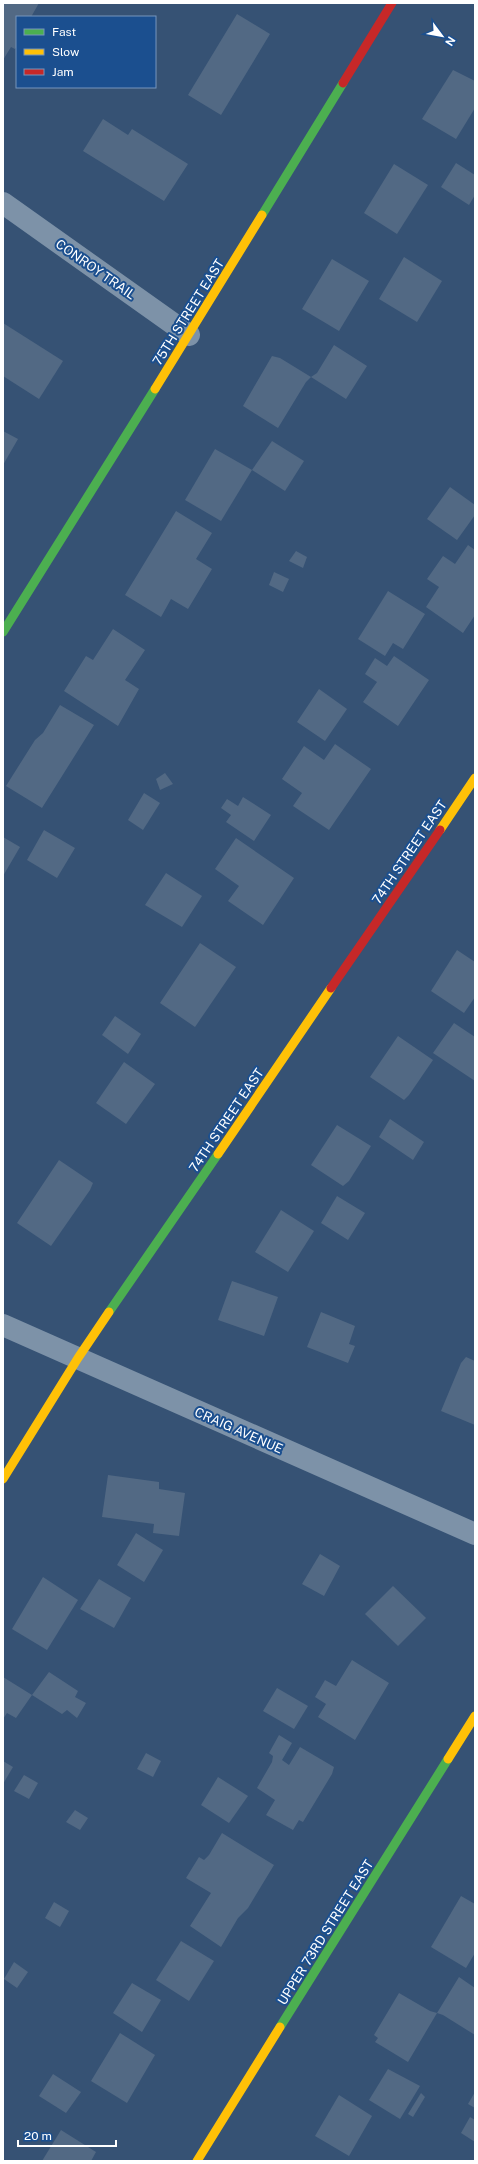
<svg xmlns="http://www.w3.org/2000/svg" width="478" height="2164" viewBox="0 0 478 2164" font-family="'Public Sans',sans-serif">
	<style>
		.building { fill: #526984 }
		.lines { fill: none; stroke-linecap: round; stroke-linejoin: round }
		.street { stroke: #7d92a8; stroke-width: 22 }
		.fast { stroke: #4caf50; stroke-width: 9 }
		.slow { stroke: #ffc107; stroke-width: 9 }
		.jam { stroke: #c62828; stroke-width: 9 }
		.labels { text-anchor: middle; stroke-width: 4; stroke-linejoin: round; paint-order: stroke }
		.street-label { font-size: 13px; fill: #fff; stroke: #1b4f8f }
	</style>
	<rect width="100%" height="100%" fill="#365274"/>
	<!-- building -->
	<g class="building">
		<path d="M 3,3 L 39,3 L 31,17 L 17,17 L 17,46 L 15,49 L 11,47 L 3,60 Z"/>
		<path d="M 237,14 L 270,34 L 221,115 L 188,95 Z"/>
		<path d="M 453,70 L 475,81 L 475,108 L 456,139 L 422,119 Z"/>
		<path d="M 103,119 L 128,135 L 132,129 L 188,164 L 164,201 L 83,151 Z"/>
		<path d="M 456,163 L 475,175 L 475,195 L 469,205 L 441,187 Z"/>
		<path d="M 394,164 L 428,185 L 397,234 L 364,213 Z"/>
		<path d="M 404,257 L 442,281 L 417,322 L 379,299 Z"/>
		<path d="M 332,259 L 369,281 L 339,331 L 302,309 Z"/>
		<path d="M 3,323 L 63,361 L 39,399 L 3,376 Z"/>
		<path d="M 334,345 L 367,366 L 346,399 L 311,377 L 317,373 Z"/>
		<path d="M 272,356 L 280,358 L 311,377 L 306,382 L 278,428 L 243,406 Z"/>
		<path d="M 3,431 L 18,439 L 3,465 Z"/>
		<path d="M 272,441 L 304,461 L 285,491 L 252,470 Z"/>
		<path d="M 215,449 L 252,470 L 221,521 L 185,500 Z"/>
		<path d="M 450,487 L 475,505 L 475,515 L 457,540 L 427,519 Z"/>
		<path d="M 176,511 L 212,533 L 196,559 L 212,569 L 188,609 L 171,599 L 161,617 L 125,595 Z"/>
		<path d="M 468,545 L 475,550 L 475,615 L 463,633 L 426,607 L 439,587 L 427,579 L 443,556 L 455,564 Z"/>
		<path d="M 296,551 L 307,557 L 303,568 L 289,561 Z"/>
		<path d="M 274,572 L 289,579 L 283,592 L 269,585 Z"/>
		<path d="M 388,591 L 425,614 L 403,649 L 393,643 L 385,656 L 358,639 Z"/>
		<path d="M 113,629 L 145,650 L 125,680 L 139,689 L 118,726 L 64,691 L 86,656 L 93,660 Z"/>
		<path d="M 394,656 L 429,680 L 398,726 L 363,702 L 377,682 L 365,674 L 375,658 L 387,666 Z"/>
		<path d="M 319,689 L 347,709 L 325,741 L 297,722 Z"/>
		<path d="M 60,705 L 94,725 L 42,808 L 6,786 L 35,740 L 43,733 Z"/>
		<path d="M 335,744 L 371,769 L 329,830 L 293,806 L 302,793 L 282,779 L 304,746 L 324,760 Z"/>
		<path d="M 165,773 L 173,784 L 160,790 L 156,779 Z"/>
		<path d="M 144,793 L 160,803 L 143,830 L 128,820 Z"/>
		<path d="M 243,797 L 271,815 L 254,841 L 226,822 L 231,815 L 221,808 L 227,799 L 238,806 Z"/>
		<path d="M 44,830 L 75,848 L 57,878 L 27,860 Z"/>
		<path d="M 3,837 L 20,847 L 3,876 Z"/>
		<path d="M 236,838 L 294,878 L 263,925 L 228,901 L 239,886 L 215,869 Z"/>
		<path d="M 166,873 L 202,896 L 182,927 L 145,905 Z"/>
		<path d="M 200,943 L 236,967 L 195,1027 L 160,1003 Z"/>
		<path d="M 457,950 L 475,962 L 475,997 L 464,1013 L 431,991 Z"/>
		<path d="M 115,1016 L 141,1034 L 128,1054 L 102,1035 Z"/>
		<path d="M 454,1023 L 475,1037 L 475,1081 L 433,1053 Z"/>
		<path d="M 398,1036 L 433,1060 L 409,1095 L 404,1100 L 370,1077 Z"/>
		<path d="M 124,1062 L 155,1084 L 126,1124 L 96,1103 Z"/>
		<path d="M 390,1119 L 424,1142 L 413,1160 L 379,1137 Z"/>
		<path d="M 337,1125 L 371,1146 L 349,1181 L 343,1186 L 311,1165 Z"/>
		<path d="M 59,1160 L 93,1183 L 90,1190 L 51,1246 L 17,1223 Z"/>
		<path d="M 337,1196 L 365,1213 L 348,1240 L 321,1223 Z"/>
		<path d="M 281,1210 L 314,1231 L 288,1272 L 255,1252 Z"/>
		<path d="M 232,1281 L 278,1297 L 264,1336 L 218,1320 Z"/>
		<path d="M 321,1312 L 355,1326 L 349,1344 L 355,1346 L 348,1363 L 307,1347 Z"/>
		<path d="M 466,1357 L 475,1361 L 475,1425 L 441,1411 L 461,1363 Z"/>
		<path d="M 108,1475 L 159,1482 L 159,1489 L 185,1493 L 179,1536 L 153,1533 L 154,1524 L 102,1517 Z"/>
		<path d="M 136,1533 L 163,1550 L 144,1582 L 117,1565 Z"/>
		<path d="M 320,1554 L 340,1566 L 324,1596 L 302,1584 Z"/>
		<path d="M 43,1577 L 78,1600 L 47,1650 L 12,1629 Z"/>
		<path d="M 99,1579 L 131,1598 L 114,1628 L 80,1609 Z"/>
		<path d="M 393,1586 L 426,1618 L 398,1646 L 365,1614 Z"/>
		<path d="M 352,1660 L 389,1683 L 355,1740 L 318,1717 L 326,1704 L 315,1697 L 325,1680 L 336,1686 Z"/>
		<path d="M 49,1672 L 78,1691 L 75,1697 L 86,1703 L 77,1718 L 67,1710 L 62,1714 L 32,1695 Z"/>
		<path d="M 3,1677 L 32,1695 L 16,1718 L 7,1713 L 3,1719 Z"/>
		<path d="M 277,1688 L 308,1706 L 294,1729 L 263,1711 Z"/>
		<path d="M 279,1735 L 292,1743 L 282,1760 L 289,1765 L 300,1747 L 334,1767 L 332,1774 L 303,1822 L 299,1820 L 293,1830 L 266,1815 L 275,1800 L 257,1788 L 272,1762 L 273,1756 L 269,1753 Z"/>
		<path d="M 146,1753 L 161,1761 L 153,1777 L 137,1769 Z"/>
		<path d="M 3,1761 L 13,1767 L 3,1784 Z"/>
		<path d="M 24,1775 L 38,1783 L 29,1799 L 14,1791 Z"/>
		<path d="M 218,1777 L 248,1796 L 229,1823 L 201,1805 Z"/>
		<path d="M 75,1810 L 88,1818 L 80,1830 L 66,1822 Z"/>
		<path d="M 222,1833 L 274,1865 L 248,1908 L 238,1918 L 221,1947 L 190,1926 L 211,1893 L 186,1878 L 199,1857 L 204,1860 L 209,1855 Z"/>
		<path d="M 461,1896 L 475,1904 L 475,1953 L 466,1968 L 431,1947 Z"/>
		<path d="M 54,1902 L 69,1911 L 60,1927 L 45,1918 Z"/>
		<path d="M 181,1941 L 214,1961 L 189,2001 L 156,1980 Z"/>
		<path d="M 14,1962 L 28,1972 L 17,1988 L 4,1979 Z"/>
		<path d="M 459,1977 L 475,1988 L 475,2035 L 443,2015 L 437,2013 Z"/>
		<path d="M 132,1983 L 161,2000 L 142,2032 L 113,2013 Z"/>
		<path d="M 399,1993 L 430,2011 L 437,2013 L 408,2062 L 375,2042 L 378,2038 L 374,2035 Z"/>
		<path d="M 120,2033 L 155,2055 L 127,2103 L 91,2081 Z"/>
		<path d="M 388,2069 L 420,2086 L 400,2119 L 369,2100 Z"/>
		<path d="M 53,2074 L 81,2092 L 66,2113 L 39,2096 Z"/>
		<path d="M 475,2092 L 475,2108 L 468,2104 Z"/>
		<path d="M 421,2093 L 425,2097 L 413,2117 L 408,2114 Z"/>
		<path d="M 339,2095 L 372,2116 L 349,2156 L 315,2136 Z"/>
		<path d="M 470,2117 L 475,2120 L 475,2142 L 461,2133 Z"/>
		<path d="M 61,2130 L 96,2152 L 91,2161 L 42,2161 Z"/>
	</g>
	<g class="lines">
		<!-- street -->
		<g class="street">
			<path d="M 3,203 L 189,335"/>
			<path d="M 3,1325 L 475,1534"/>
		</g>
		<!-- fast -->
		<g class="fast">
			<path d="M 262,215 L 343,83"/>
			<path d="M 3,632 L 155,389"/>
			<path d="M 109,1312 L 218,1154"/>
			<path d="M 280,2027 L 448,1759"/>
		</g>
		<!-- slow -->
		<g class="slow">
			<path d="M 155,389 L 262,215"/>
			<path d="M 440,830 L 475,778"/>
			<path d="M 218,1154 L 331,988"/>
			<path d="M 3,1479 L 78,1358 L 109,1312"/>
			<path d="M 448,1759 L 475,1716"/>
			<path d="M 197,2161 L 280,2027"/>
		</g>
		<!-- jam -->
		<g class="jam">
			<path d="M 343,83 L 392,3"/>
			<path d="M 331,988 L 440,830"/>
		</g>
	</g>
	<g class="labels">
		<!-- street labels -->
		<g class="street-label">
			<text transform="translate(96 269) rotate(35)" y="5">CONROY TRAIL</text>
			<text transform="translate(188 312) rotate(-58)" y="5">75TH STREET EAST</text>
			<text transform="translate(409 852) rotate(-56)" y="5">74TH STREET EAST</text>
			<text transform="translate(226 1120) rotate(-56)" y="5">74TH STREET EAST</text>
			<text transform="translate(239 1430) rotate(24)" y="5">CRAIG AVENUE</text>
			<text transform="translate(325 1932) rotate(-58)" y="5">UPPER 73RD STREET EAST</text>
		</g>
	</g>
	<!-- border -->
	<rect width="478" height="2164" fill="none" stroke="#ffffff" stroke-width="8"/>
	<!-- legend -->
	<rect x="16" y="16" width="140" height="72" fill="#1b4f8f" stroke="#7695bc"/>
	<rect x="24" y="29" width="20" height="6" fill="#4caf50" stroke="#7695bc"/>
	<text x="52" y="36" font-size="12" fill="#ffffff">Fast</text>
	<rect x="24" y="49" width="20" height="6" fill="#ffc107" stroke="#7695bc"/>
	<text x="52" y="56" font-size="12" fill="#ffffff">Slow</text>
	<rect x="24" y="69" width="20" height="6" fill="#c62828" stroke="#7695bc"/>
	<text x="52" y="76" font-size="12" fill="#ffffff">Jam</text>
	<!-- north arrow -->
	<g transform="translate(442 36) rotate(122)" stroke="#1b4f8f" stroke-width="3" paint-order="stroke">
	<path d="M0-3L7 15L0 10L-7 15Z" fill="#ffffff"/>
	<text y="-6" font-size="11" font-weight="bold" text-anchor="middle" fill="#ffffff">N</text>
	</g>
	<!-- scale -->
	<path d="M18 2140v6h98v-6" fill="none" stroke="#ffffff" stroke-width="2"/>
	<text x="24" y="2140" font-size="12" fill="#ffffff" stroke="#1b4f8f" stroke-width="3" paint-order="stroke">20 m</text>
</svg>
